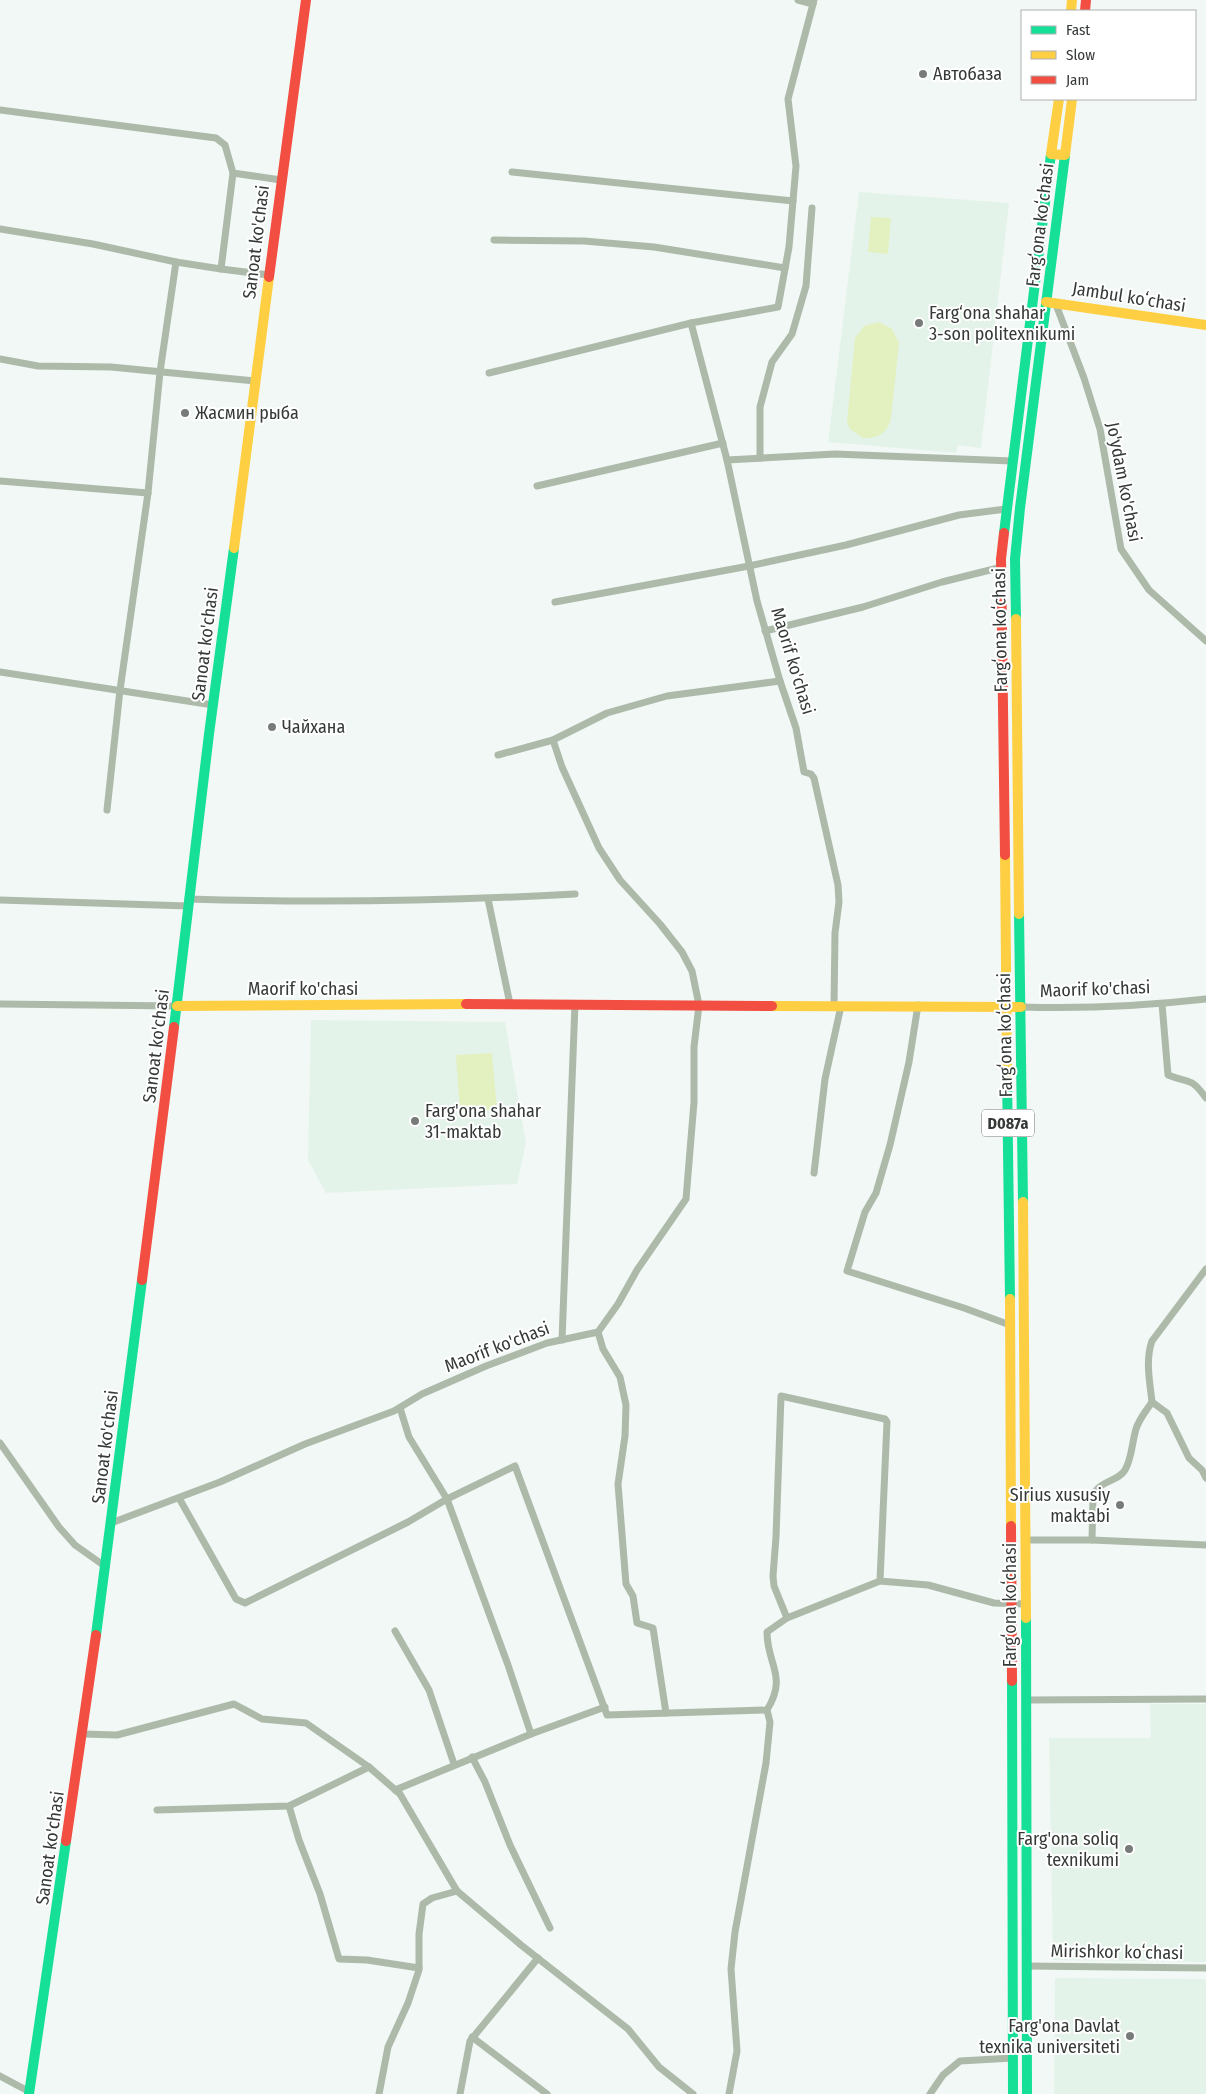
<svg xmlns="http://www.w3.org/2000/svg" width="1206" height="2094" viewBox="0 0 1206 2094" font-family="'Fira Sans Condensed',sans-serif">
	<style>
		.built { fill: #e4f3ea }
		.green { fill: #e3f0bf }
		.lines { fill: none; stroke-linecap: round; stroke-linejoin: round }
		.street { stroke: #adbaaa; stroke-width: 7 }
		.fast { stroke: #16e098; stroke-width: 10 }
		.slow { stroke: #ffcf43; stroke-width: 10 }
		.jam { stroke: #f24e42; stroke-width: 10 }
		.poi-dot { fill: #777c7a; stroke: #fff; stroke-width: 2 }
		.labels { text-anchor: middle; stroke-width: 4; stroke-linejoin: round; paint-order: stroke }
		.shield { fill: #fff; stroke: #727573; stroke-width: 1 }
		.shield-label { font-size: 16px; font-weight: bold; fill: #353a37 }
		.poi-label { font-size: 18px; fill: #353a37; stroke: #fff; text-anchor: start }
		.street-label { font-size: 18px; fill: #353a37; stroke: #fff }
	</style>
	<rect width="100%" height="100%" fill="#f2f8f5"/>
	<!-- built -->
	<g class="built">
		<path d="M 859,192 L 1009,203 L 981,448 L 958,445 L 956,453 L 828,442 Z"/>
		<path d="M 311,1020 L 505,1022 L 526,1143 L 517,1184 L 326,1193 L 308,1160 Z"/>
		<path d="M 1150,1704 L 1206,1704 L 1206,1962 L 1053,1960 L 1049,1738 L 1151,1738 Z"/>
		<path d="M 1055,1978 L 1206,1979 L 1206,2094 L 1054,2094 Z"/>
	</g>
	<!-- green -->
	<g class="green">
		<path d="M 871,217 L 891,218 L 888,254 L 868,252 Z"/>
		<path d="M 879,322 L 892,329 L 899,343 L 891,419 C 887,433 878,439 863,438 L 850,429 L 847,422 L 855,338 L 864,326 Z"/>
		<path d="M 492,1053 L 497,1110 L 460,1112 L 456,1055 Z"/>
	</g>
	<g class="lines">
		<!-- street -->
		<g class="street">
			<path d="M 798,0 L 813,4 L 814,0"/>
			<path d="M 0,110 L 216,138 L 225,145 L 233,173 L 281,180"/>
			<path d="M 512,172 L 793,201"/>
			<path d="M 0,229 L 93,244 L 176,262 L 221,269 L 233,173"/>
			<path d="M 494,240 L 584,241 L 654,247 L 785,268"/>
			<path d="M 221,269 L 269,275"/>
			<path d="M 1055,302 L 1084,378 L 1100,429 L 1121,549 L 1149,590 L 1206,641"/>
			<path d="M 691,323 L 727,460 L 757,601 L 780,681 L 796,728 L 804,772 L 811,774 L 814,778 L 838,885 L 839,902 L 835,933 L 834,1006"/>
			<path d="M 0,359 L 38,366 L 111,367 L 255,381"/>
			<path d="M 489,373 L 691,323 L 778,307 L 789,247 L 796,166 L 788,99 L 813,4"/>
			<path d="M 760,458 L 760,407 L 772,362 L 792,334 L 806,286 L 812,208"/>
			<path d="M 727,460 L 835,454 L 1012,461"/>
			<path d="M 0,481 L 148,493"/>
			<path d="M 537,486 L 723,443"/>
			<path d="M 555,602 L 749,566 L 846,545 L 959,515 L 1006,509"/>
			<path d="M 765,631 L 863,607 L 942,582 L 1002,567"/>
			<path d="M 0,672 L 213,705"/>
			<path d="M 498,755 L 553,740 L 607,713 L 667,696 L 780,681"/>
			<path d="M 107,810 L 120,690 L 148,493 L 160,372 L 176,262"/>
			<path d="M 188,899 C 317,903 447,901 575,894"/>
			<path d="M 488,899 L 510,1004"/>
			<path d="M 0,900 L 188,906"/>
			<path d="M 0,1004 L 177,1006"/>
			<path d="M 1162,1004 L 1168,1075 C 1190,1084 1190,1076 1206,1098"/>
			<path d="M 918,1005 L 909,1062 L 890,1145 L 876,1193 L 865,1212 L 847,1271 L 964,1308 L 1010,1325"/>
			<path d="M 1021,1007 C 1083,1009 1144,1006 1206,999"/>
			<path d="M 814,1173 L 825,1079 L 841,1006"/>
			<path d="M 1206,1269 L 1152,1341 C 1145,1360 1150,1383 1152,1402 L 1167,1413 L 1189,1458 L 1202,1470 L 1206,1478"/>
			<path d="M 598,1332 L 603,1349 L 620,1377 L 626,1405 L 625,1436 L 618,1484 L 626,1584 L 633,1596 L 637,1623 L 653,1628 L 666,1713"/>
			<path d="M 562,1340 L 575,1004"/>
			<path d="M 400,1408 L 409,1437 L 447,1499 L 508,1665 L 531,1734 L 605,1707"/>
			<path d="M 0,1443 L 59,1527 L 75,1545 L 106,1567"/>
			<path d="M 179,1498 L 236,1599 L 245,1603 L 408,1522 L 447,1499 L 515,1466 L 607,1715 L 767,1710 C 788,1676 767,1665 767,1632 L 787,1618"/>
			<path d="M 111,1523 L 220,1482 L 305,1444 L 394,1411 L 422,1394 L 486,1366 L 547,1343 L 598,1332 L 618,1304 L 637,1270 L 686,1199 L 694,1102 L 694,1047 L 699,1005 L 692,971 L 682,952 L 660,924 L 620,880 L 599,848 L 562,767 L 553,740"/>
			<path d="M 1026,1540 L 1092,1540 L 1206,1545"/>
			<path d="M 1092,1540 L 1093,1496 C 1099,1480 1118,1482 1125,1470 C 1132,1458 1132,1442 1136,1429 C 1139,1419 1146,1411 1152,1402"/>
			<path d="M 880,1581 L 887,1422 L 885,1419 L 781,1396 L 776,1537 L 773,1576 L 774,1586 L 787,1618 L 880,1581 L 928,1585 L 994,1603 L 1026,1604"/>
			<path d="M 395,1631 L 429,1690 L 454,1764"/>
			<path d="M 1027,1700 L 1206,1699"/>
			<path d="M 83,1734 L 117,1735 L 234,1704 L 262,1719 L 306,1723 L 369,1767 L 400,1794 L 457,1891 L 432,1898 L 423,1904 L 419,1934 L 419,1970 L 408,2003 L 388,2047 L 379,2094"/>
			<path d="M 472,1757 L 485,1782 L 510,1845 L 550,1928"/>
			<path d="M 395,1790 L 531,1734"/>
			<path d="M 289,1806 L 299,1840 L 320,1894 L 339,1959 L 367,1960 L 419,1968"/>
			<path d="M 157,1810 L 289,1806 L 369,1767"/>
			<path d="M 457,1891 L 521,1945 L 628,2029 L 659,2067 L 693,2094"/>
			<path d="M 1027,1966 L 1206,1968"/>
			<path d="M 472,2037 L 547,2094"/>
			<path d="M 0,2076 L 30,2092"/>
			<path d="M 460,2094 L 470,2041 L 538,1958"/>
			<path d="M 729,2094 L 737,2051 L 731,1969 L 735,1932 L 766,1763 L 770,1722 L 767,1710"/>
			<path d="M 930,2094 L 943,2075 L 960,2061 L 1013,2058"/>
		</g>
		<!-- fast -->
		<g class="fast">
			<path d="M 1004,533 L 1051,154"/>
			<path d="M 1016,619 L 1015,559 L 1020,508 L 1065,155"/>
			<path d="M 1019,914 L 1023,1202"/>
			<path d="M 174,1027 L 209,734 L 234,548"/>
			<path d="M 1007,1074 L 1010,1299"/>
			<path d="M 1026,1618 L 1027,2094"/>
			<path d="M 96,1635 L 142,1280"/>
			<path d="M 1012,1681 L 1013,2094"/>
			<path d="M 29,2094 L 66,1841"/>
		</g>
		<!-- slow -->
		<g class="slow">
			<path d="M 1071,11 L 1072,0"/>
			<path d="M 1059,99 L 1051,154 L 1065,155 L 1072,99"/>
			<path d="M 1046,302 L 1206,325"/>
			<path d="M 234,548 L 269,277"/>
			<path d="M 1016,619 L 1019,914"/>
			<path d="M 1005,855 L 1007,1074"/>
			<path d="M 177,1006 L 466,1004"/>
			<path d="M 772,1006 L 1021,1007"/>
			<path d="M 1023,1202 L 1026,1618"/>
			<path d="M 1010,1299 L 1011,1526"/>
		</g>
		<!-- jam -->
		<g class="jam">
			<path d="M 1085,11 L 1086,0"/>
			<path d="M 269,277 L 306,0"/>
			<path d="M 1004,533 L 1001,559 L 1005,855"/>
			<path d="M 466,1004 L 772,1006"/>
			<path d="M 142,1280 L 174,1027"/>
			<path d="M 1011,1526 L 1012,1681"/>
			<path d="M 66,1841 L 96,1635"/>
		</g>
	</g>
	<!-- markers -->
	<g class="poi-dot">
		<circle cx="923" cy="74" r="5"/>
		<circle cx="919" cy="323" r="5"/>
		<circle cx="185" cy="413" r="5"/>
		<circle cx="272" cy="727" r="5"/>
		<circle cx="415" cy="1121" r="5"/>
		<circle cx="1120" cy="1505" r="5"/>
		<circle cx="1129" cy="1849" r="5"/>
		<circle cx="1130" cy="2036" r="5"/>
	</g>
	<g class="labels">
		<!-- shield labels -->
		<rect class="shield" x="982" y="1109.5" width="52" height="27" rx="4"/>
		<g class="shield-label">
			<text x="1008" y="1129">D087a</text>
		</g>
		<!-- poi labels -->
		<g class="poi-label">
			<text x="933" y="80">Автобаза</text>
			<text x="929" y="319">Farg‘ona shahar<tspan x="929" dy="21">3-son politexnikumi</tspan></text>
			<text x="195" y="419">Жасмин рыба</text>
			<text x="282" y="733">Чайхана</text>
			<text x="425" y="1117">Farg'ona shahar<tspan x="425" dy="21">31-maktab</tspan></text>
			<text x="1110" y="1501" text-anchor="end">Sirius xususiy<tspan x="1110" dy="21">maktabi</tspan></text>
			<text x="1119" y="1845" text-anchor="end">Farg'ona soliq<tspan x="1119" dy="21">texnikumi</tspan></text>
			<text x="1120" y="2032" text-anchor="end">Farg'ona Davlat<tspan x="1120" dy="21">texnika universiteti</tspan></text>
		</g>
		<!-- street labels -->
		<g class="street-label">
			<text transform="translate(1040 225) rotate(-83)" y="6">Fargʻona koʻchasi</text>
			<text transform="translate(256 242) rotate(-83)" y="6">Sanoat ko'chasi</text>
			<text transform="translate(1129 297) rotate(9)" y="6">Jambul koʻchasi</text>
			<text transform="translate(1124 482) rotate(79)" y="6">Jo'ydam ko'chasi</text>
			<text transform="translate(1000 630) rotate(-91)" y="6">Fargʻona koʻchasi</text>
			<text transform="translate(205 644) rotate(-83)" y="6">Sanoat ko'chasi</text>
			<text transform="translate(793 661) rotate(73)" y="6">Maorif ko'chasi</text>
			<text x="303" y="995">Maorif ko'chasi</text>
			<text transform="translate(1095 989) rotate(-2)" y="6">Maorif ko'chasi</text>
			<text transform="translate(1005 1035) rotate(-91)" y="6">Fargʻona koʻchasi</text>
			<text transform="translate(156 1046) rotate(-83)" y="6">Sanoat ko'chasi</text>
			<text transform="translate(497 1347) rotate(-21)" y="6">Maorif ko'chasi</text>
			<text transform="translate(105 1447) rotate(-83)" y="6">Sanoat ko'chasi</text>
			<text transform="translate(1010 1605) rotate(-90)" y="6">Fargʻona koʻchasi</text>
			<text transform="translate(50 1848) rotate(-82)" y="6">Sanoat ko'chasi</text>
			<text transform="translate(1117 1952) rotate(1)" y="6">Mirishkor koʻchasi</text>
		</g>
	</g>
	<!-- legend -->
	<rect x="1021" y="10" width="175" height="90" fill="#ffffff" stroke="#aeb0af"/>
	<rect x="1031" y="26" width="25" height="8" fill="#16e098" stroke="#aeb0af"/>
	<text x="1066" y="35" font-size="15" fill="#353a37">Fast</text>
	<rect x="1031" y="51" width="25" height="8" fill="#ffcf43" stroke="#aeb0af"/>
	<text x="1066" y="60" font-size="15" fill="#353a37">Slow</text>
	<rect x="1031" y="76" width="25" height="8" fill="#f24e42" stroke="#aeb0af"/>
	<text x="1066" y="85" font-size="15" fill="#353a37">Jam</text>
</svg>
